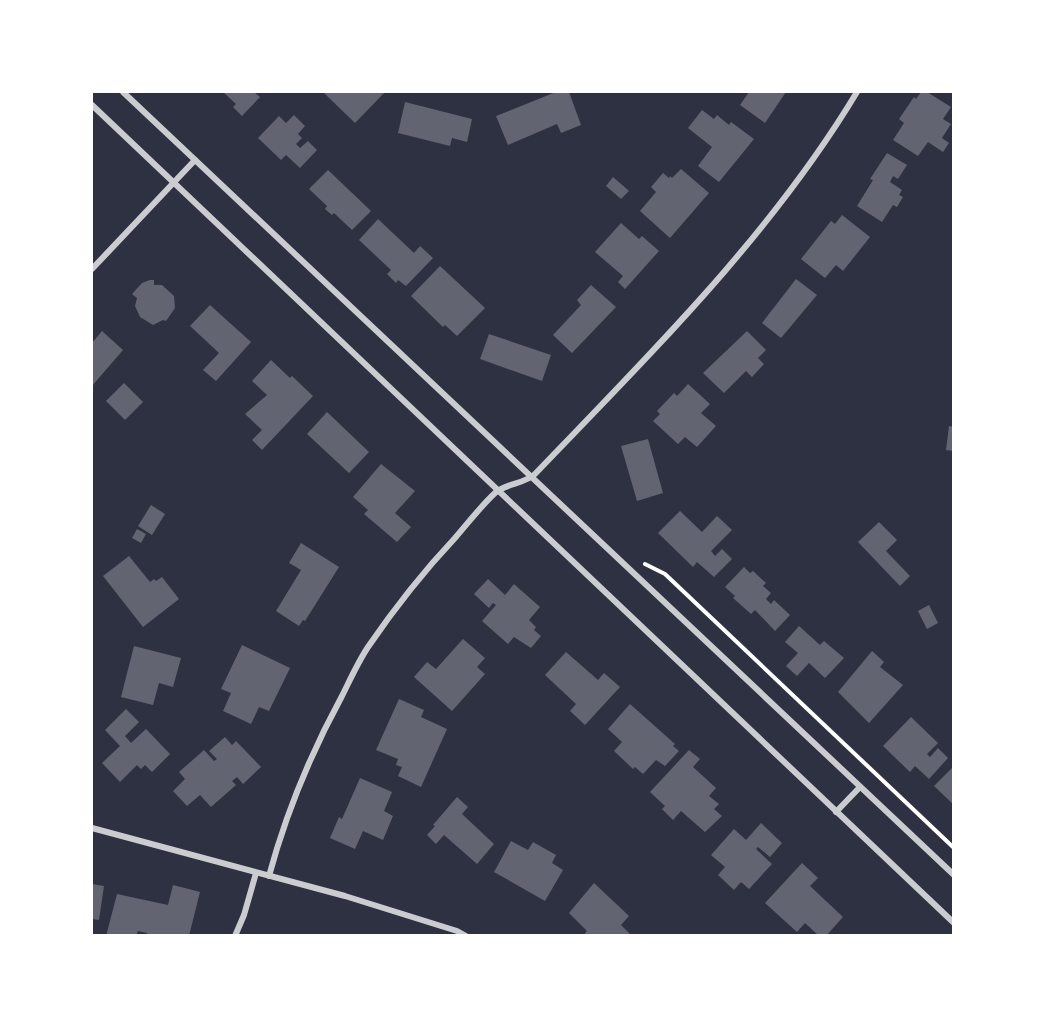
<svg xmlns="http://www.w3.org/2000/svg" width="1045" height="1027" viewBox="0 0 1045 1027" font-family="'IBM Plex Sans',sans-serif">
	<style>
		.building { fill: #626471 }
		.lines { fill: none; stroke-linecap: round; stroke-linejoin: round }
		.path { stroke: #fff; stroke-width: 4 }
		.minor { stroke: #caccd0; stroke-width: 6 }
	</style>
	<rect width="100%" height="100%" fill="#2d3142"/>
	<!-- building -->
	<g class="building">
		<path d="M 223,92 L 254,92 L 260,97 L 242,116 L 233,107 L 236,104 Z"/>
		<path d="M 323,92 L 385,92 L 355,123 Z"/>
		<path d="M 556,92 L 569,92 L 581,125 L 561,133 L 557,124 L 508,145 L 496,116 Z"/>
		<path d="M 749,92 L 786,92 L 765,123 L 740,105 Z"/>
		<path d="M 921,92 L 927,92 L 951,107 L 943,119 L 951,124 L 942,138 L 949,143 L 943,152 L 928,142 L 918,156 L 893,140 L 904,123 L 899,119 L 914,97 L 916,99 Z"/>
		<path d="M 405,102 L 472,119 L 467,142 L 452,138 L 450,146 L 398,133 Z"/>
		<path d="M 702,110 L 714,119 L 717,115 L 729,125 L 731,122 L 754,139 L 719,182 L 698,166 L 712,147 L 688,128 Z"/>
		<path d="M 294,115 L 305,126 L 298,134 L 302,138 L 296,144 L 300,148 L 308,141 L 317,150 L 300,168 L 286,155 L 281,160 L 258,138 L 279,116 L 286,123 Z"/>
		<path d="M 887,153 L 907,165 L 898,179 L 893,176 L 890,182 L 902,190 L 899,195 L 903,197 L 897,207 L 893,205 L 882,222 L 857,206 L 873,180 L 870,179 Z"/>
		<path d="M 681,169 L 709,193 L 670,238 L 640,211 L 656,192 L 651,187 L 663,173 L 669,178 L 670,176 L 672,178 Z"/>
		<path d="M 328,170 L 371,211 L 352,230 L 334,213 L 332,215 L 325,209 L 327,206 L 309,189 Z"/>
		<path d="M 613,177 L 629,191 L 621,199 L 606,186 Z"/>
		<path d="M 842,215 L 870,237 L 843,271 L 836,265 L 825,278 L 801,259 L 831,221 L 835,224 Z"/>
		<path d="M 378,219 L 414,253 L 420,246 L 433,258 L 406,286 L 398,280 L 396,283 L 387,274 L 391,270 L 359,240 Z"/>
		<path d="M 621,223 L 639,239 L 642,236 L 659,251 L 625,289 L 618,282 L 623,276 L 595,252 Z"/>
		<path d="M 440,266 L 485,308 L 457,336 L 445,325 L 443,327 L 411,296 Z"/>
		<path d="M 796,279 L 817,295 L 781,338 L 762,323 Z"/>
		<path d="M 150,280 L 154,280 L 154,285 L 162,285 L 174,296 L 175,308 L 166,321 L 163,320 L 153,325 L 140,317 L 135,306 L 137,298 L 132,294 L 142,283 Z"/>
		<path d="M 591,285 L 616,307 L 572,353 L 553,335 L 581,305 L 577,300 Z"/>
		<path d="M 210,305 L 251,342 L 216,381 L 203,370 L 219,353 L 190,326 Z"/>
		<path d="M 102,331 L 123,350 L 92,386 L 92,343 Z"/>
		<path d="M 747,331 L 766,350 L 758,358 L 764,364 L 752,377 L 746,371 L 724,393 L 703,373 Z"/>
		<path d="M 489,334 L 551,355 L 542,381 L 480,359 Z"/>
		<path d="M 271,360 L 290,378 L 292,376 L 313,396 L 262,450 L 252,440 L 262,430 L 245,414 L 267,395 L 252,381 Z"/>
		<path d="M 124,383 L 143,402 L 125,420 L 106,401 Z"/>
		<path d="M 688,384 L 710,404 L 701,413 L 716,426 L 697,447 L 685,437 L 678,444 L 653,421 L 660,414 L 657,411 L 674,393 L 677,396 Z"/>
		<path d="M 327,412 L 369,452 L 349,473 L 307,434 Z"/>
		<path d="M 949,426 L 954,427 L 954,451 L 946,450 Z"/>
		<path d="M 648,439 L 663,493 L 637,501 L 621,446 Z"/>
		<path d="M 381,464 L 415,491 L 395,513 L 411,527 L 397,542 L 364,514 L 368,510 L 353,497 Z"/>
		<path d="M 151,505 L 165,514 L 152,535 L 138,526 Z"/>
		<path d="M 680,511 L 702,532 L 717,516 L 732,530 L 711,551 L 715,556 L 722,549 L 732,559 L 714,577 L 697,562 L 693,567 L 658,533 Z"/>
		<path d="M 879,522 L 897,540 L 886,551 L 910,576 L 900,586 L 858,542 Z"/>
		<path d="M 137,529 L 146,534 L 141,543 L 132,538 Z"/>
		<path d="M 301,543 L 339,567 L 305,621 L 303,620 L 299,626 L 276,611 L 301,570 L 289,563 Z"/>
		<path d="M 129,556 L 150,582 L 154,579 L 156,581 L 162,577 L 179,599 L 143,627 L 103,576 Z"/>
		<path d="M 744,567 L 750,573 L 753,571 L 766,583 L 763,586 L 771,593 L 766,599 L 771,604 L 774,600 L 790,615 L 775,631 L 755,610 L 751,614 L 733,598 L 735,596 L 725,587 Z"/>
		<path d="M 488,579 L 505,595 L 514,584 L 540,607 L 529,620 L 536,627 L 534,630 L 541,636 L 531,648 L 514,637 L 508,644 L 482,621 L 496,605 L 493,603 L 489,608 L 474,594 Z"/>
		<path d="M 929,605 L 938,623 L 927,629 L 918,611 Z"/>
		<path d="M 799,626 L 820,645 L 824,641 L 844,658 L 825,678 L 809,663 L 797,676 L 786,666 L 798,653 L 785,642 Z"/>
		<path d="M 463,639 L 485,658 L 477,667 L 485,674 L 452,711 L 414,677 L 427,662 L 436,669 Z"/>
		<path d="M 242,645 L 290,668 L 269,711 L 259,707 L 251,724 L 223,711 L 231,693 L 221,689 Z"/>
		<path d="M 134,646 L 181,658 L 173,687 L 159,683 L 153,705 L 121,697 Z"/>
		<path d="M 872,651 L 884,662 L 880,667 L 903,685 L 869,723 L 838,692 Z"/>
		<path d="M 566,652 L 598,680 L 604,673 L 620,687 L 585,725 L 570,711 L 576,704 L 545,675 Z"/>
		<path d="M 399,699 L 424,710 L 421,717 L 447,729 L 421,787 L 398,776 L 402,767 L 396,765 L 398,759 L 376,750 Z"/>
		<path d="M 630,704 L 675,744 L 673,746 L 679,751 L 665,766 L 656,760 L 643,774 L 635,767 L 633,769 L 614,751 L 622,742 L 608,729 Z"/>
		<path d="M 126,709 L 139,722 L 125,736 L 131,743 L 146,729 L 170,754 L 152,772 L 145,765 L 141,769 L 137,765 L 120,782 L 102,763 L 120,746 L 105,730 Z"/>
		<path d="M 911,717 L 938,743 L 927,754 L 930,757 L 938,748 L 948,758 L 929,779 L 915,766 L 910,772 L 883,746 Z"/>
		<path d="M 225,737 L 232,745 L 236,741 L 261,767 L 243,784 L 237,777 L 232,781 L 236,785 L 211,807 L 200,795 L 187,806 L 173,791 L 185,779 L 179,772 L 204,750 L 214,761 L 217,759 L 209,751 Z"/>
		<path d="M 689,750 L 700,759 L 693,767 L 716,788 L 709,796 L 719,804 L 714,809 L 722,816 L 705,832 L 681,811 L 673,820 L 662,809 L 665,806 L 650,792 Z"/>
		<path d="M 954,766 L 954,805 L 934,786 Z"/>
		<path d="M 360,778 L 392,792 L 384,811 L 393,816 L 383,840 L 363,831 L 355,849 L 330,838 L 339,817 L 342,819 Z"/>
		<path d="M 457,797 L 468,807 L 462,814 L 494,844 L 477,864 L 444,835 L 436,844 L 427,835 L 435,826 L 433,825 Z"/>
		<path d="M 761,823 L 782,843 L 770,857 L 758,847 L 756,849 L 772,864 L 749,889 L 741,882 L 734,890 L 718,875 L 725,867 L 711,855 L 734,829 L 746,840 Z"/>
		<path d="M 511,841 L 528,850 L 533,842 L 556,855 L 552,863 L 563,870 L 545,901 L 494,872 Z"/>
		<path d="M 802,863 L 818,878 L 810,886 L 843,917 L 826,936 L 819,936 L 805,923 L 797,932 L 765,903 Z"/>
		<path d="M 594,883 L 629,916 L 621,925 L 630,934 L 628,936 L 588,936 L 585,933 L 587,931 L 569,913 Z"/>
		<path d="M 92,884 L 104,886 L 99,920 L 92,919 Z"/>
		<path d="M 173,885 L 200,892 L 189,936 L 146,936 L 147,933 L 138,931 L 136,936 L 106,936 L 117,894 L 168,905 Z"/>
	</g>
	<g class="lines">
		<!-- path -->
		<path class="path" d="M 645,564 L 665,574 L 954,848"/>
		<!-- minor -->
		<g class="minor">
			<path d="M 123,92 L 954,875"/>
			<path d="M 92,105 L 954,923"/>
			<path d="M 92,269 L 195,160"/>
			<path d="M 836,812 L 860,787"/>
			<path d="M 92,828 L 345,896 L 457,931 L 466,936"/>
			<path d="M 269,876 C 286,813 311,753 342,696 C 350,680 358,662 368,647 C 394,609 423,572 455,538 C 468,523 481,506 495,493 C 506,483 525,484 535,474 C 650,354 771,235 857,92"/>
			<path d="M 235,936 L 244,915 L 256,873"/>
		</g>
	</g>
	<!-- border -->
	<rect width="1045" height="1027" fill="none" stroke="#ffffff" stroke-width="186"/>
</svg>
